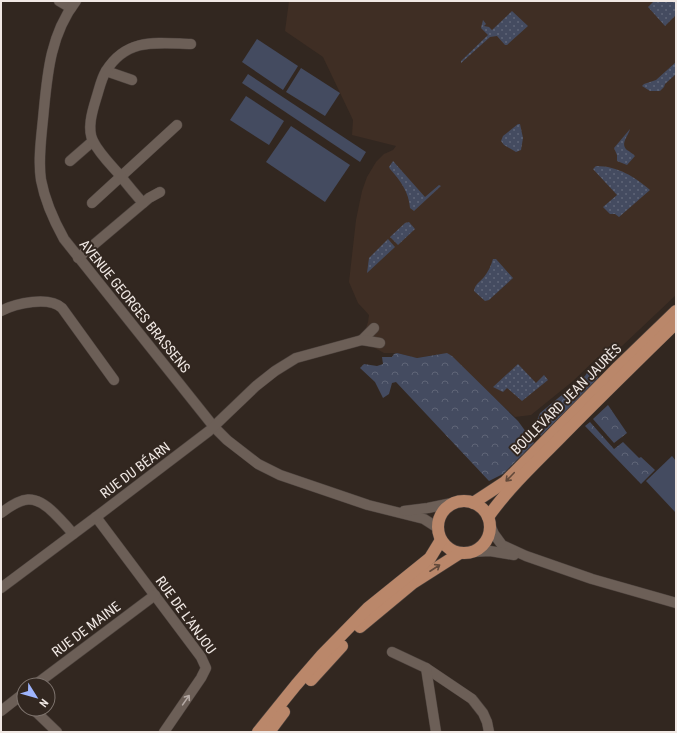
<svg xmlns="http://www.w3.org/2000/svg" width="677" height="733" viewBox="0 0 677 733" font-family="'Roboto Condensed',sans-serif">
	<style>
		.built { fill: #3f2e24 }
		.grass { fill: url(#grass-dots) }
		.forest { fill: url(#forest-crowns) }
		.garden { fill: #444b60 }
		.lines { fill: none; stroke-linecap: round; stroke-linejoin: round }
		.minor-casing { stroke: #4d433e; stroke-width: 11 }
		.major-casing { stroke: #4d433e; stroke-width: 13 }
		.minor { stroke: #6c5f57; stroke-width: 10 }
		.major { stroke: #ba876a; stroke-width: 12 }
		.oneway { stroke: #62493a }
		.oneway2 { stroke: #b5aaa5 }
		.labels { text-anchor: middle; stroke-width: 4; stroke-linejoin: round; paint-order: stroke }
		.street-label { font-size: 14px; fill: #f0e8e4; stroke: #322720 }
	</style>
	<defs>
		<pattern id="grass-dots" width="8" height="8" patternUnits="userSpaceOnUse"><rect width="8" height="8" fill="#444b60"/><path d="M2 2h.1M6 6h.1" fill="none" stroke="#5f6577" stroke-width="1.8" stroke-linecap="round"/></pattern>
		<pattern id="forest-crowns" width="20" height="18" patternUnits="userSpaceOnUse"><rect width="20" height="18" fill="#444b60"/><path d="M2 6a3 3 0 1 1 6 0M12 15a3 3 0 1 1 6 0" fill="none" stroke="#5f6577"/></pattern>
	</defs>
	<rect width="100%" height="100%" fill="#322720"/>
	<!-- built -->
	<path class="built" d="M 289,1 L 676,1 L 676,295 L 604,363 L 598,357 L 573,381 L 531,415 L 515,417 L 489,393 L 440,354 L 417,358 L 397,353 L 384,353 L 373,347 L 360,336 L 366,328 L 368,322 L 369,315 L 358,303 L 349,282 L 356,220 L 362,191 L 367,177 L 376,162 L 384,154 L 393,150 L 396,146 L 352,135 L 353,120 L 323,57 L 285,31 Z"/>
	<!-- grass -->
	<g class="grass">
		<path d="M 654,1 L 676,1 L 676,15 L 665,26 L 648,7 Z"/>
		<path d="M 512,11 L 528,26 L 507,45 L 505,45 L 497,36 L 490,37 L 461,63 L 461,61 L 488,35 L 481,28 L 483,20 L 486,24 L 484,26 L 489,27 L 492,30 Z"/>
		<path d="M 676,62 L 676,74 L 665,84 L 664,87 L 660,91 L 650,91 L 642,86 L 644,84 L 656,80 Z"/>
		<path d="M 518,124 L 520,124 L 523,138 L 521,150 L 516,152 L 504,145 L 501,141 L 503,136 Z"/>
		<path d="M 630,129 C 628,137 620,143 627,150 C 630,152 632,153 635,156 L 627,165 L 617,161 L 617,155 L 614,148 Z"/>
		<path d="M 393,161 L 425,197 L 439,185 L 441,186 L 414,211 L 410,208 C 409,192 400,180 390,169 L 389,167 Z"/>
		<path d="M 596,166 C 618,166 635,177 650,190 L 619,217 L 615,214 L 610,214 L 603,207 L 617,195 L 593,169 Z"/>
		<path d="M 409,222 L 415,229 L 398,245 L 390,237 L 405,223 Z"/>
		<path d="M 388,239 L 395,247 L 367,273 L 369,258 Z"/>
		<path d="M 493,259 L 496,259 L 513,278 L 489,300 L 485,301 L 474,291 C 475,284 480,282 484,277 C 488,272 491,266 493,259 Z"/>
		<path d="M 518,364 L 536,383 L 544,375 L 548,380 L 522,401 L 507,388 L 503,392 L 493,387 Z"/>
	</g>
	<!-- forest -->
	<g class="forest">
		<path d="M 397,353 L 417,358 L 447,353 L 452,356 L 518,421 L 534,443 L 503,474 L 489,481 L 396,382 L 392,383 L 389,394 L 383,398 L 375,382 L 360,368 L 364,364 L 377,366 L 383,364 L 382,357 L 392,357 L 394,354 Z"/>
		<path d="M 592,365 L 598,373 L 598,378 L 541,436 L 534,427 L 540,413 L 585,376 Z"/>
		<path d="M 608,405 L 627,433 L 614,443 L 593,419 Z"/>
		<path d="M 590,422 L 614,449 L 623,442 L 639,458 L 641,457 L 655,470 L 641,484 L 585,426 Z"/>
	</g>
	<!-- garden -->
	<g class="garden">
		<path d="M 257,39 L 298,66 L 283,90 L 242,62 Z"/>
		<path d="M 301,68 L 340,93 L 325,116 L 286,92 Z"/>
		<path d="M 248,74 L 366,152 L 360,162 L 242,83 Z"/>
		<path d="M 246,96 L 284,121 L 269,145 L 230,120 Z"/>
		<path d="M 291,126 L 350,165 L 325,202 L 266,162 Z"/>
		<path d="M 672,456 L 676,461 L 676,513 L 646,481 Z"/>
	</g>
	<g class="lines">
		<!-- minor casing -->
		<g class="minor-casing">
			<g id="minor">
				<path d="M 59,1 L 71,8"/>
				<path d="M 76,1 C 49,36 47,78 43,119 C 41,139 38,161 41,180 C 45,201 54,221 64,239 L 214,427 L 227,440 L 258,464 L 280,475 L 368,505 L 424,519 L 438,528"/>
				<path d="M 106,71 L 132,80"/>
				<path d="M 70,161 L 93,141"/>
				<path d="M 92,203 L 177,125"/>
				<path d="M 143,203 C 134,193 126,183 118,173 C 109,163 99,153 93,141 C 87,129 92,112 96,99 C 99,90 101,79 106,71 C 127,37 158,43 191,44"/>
				<path d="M 78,258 L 149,198 L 160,192"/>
				<path d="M 1,311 C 16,303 49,296 62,308 L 114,380"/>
				<path d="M 362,340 L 374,328"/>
				<path d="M 404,511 L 428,508 L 457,502"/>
				<path d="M 1,513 C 22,497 34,493 54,513 C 61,520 67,526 73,534"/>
				<path d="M 96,517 L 201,657 L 206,668 L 201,678 L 164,732"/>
				<path d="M 490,525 L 494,534 L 502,545 L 526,556 L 592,579 L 676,603"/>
				<path d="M 471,552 L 490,551 L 514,555"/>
				<path d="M 1,588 L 96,517 L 209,431 L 256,386 L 275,371 L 296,358 L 362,340 L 380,343"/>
				<path d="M 392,652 L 426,668 L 472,699 L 483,713 L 487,722 L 489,732"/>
				<path d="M 426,668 L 436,732"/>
				<path d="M 35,685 L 155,595"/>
				<path d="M 33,709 L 57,732"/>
				<path d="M 1,711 L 24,693"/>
			</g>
		</g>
		<!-- major casing -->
		<g class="major-casing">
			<g id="major">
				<circle cx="464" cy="527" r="26"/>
				<path d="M 473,503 L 505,482 L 618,367 L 676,311"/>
				<path d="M 488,517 C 508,489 533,465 557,441 C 596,401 636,362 676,323"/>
				<path d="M 360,627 L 413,583 L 460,553"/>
				<path d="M 311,680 L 342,646"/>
				<path d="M 258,732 L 296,685 L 322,655 L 368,608 L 430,558 L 441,540"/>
				<path d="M 269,732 L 284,712"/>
			</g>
		</g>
		<!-- minor -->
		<use href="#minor" class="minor"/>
		<!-- major -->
		<use href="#major" class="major"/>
	</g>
	<!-- one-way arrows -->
	<defs><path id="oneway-shaft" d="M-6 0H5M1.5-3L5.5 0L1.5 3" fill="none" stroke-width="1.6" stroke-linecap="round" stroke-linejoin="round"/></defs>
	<g class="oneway">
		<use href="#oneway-shaft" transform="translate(510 477) rotate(134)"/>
		<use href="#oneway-shaft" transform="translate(435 568) rotate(-33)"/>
	</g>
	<use class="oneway2" href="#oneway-shaft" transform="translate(186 700) rotate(-55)"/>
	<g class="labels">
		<!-- street labels -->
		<g class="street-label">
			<text transform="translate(135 306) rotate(51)" y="5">AVENUE GEORGES BRASSENS</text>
			<text transform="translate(566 399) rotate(-45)" y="5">BOULEVARD JEAN JAURÈS</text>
			<text transform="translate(135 470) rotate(-37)" y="5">RUE DU BÉARN</text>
			<text transform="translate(186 615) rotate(54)" y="5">RUE DE L'ANJOU</text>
			<text transform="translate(86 629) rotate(-37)" y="5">RUE DE MAINE</text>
		</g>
	</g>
	<!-- border -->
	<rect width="677" height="733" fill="none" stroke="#f0e8e4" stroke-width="4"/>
	<!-- north arrow -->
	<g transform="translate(36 697) rotate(127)"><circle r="19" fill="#322720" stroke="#7e746e"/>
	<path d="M0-3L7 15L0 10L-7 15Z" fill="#9eb4fd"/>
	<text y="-6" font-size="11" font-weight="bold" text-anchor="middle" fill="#f0e8e4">N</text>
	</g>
</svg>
